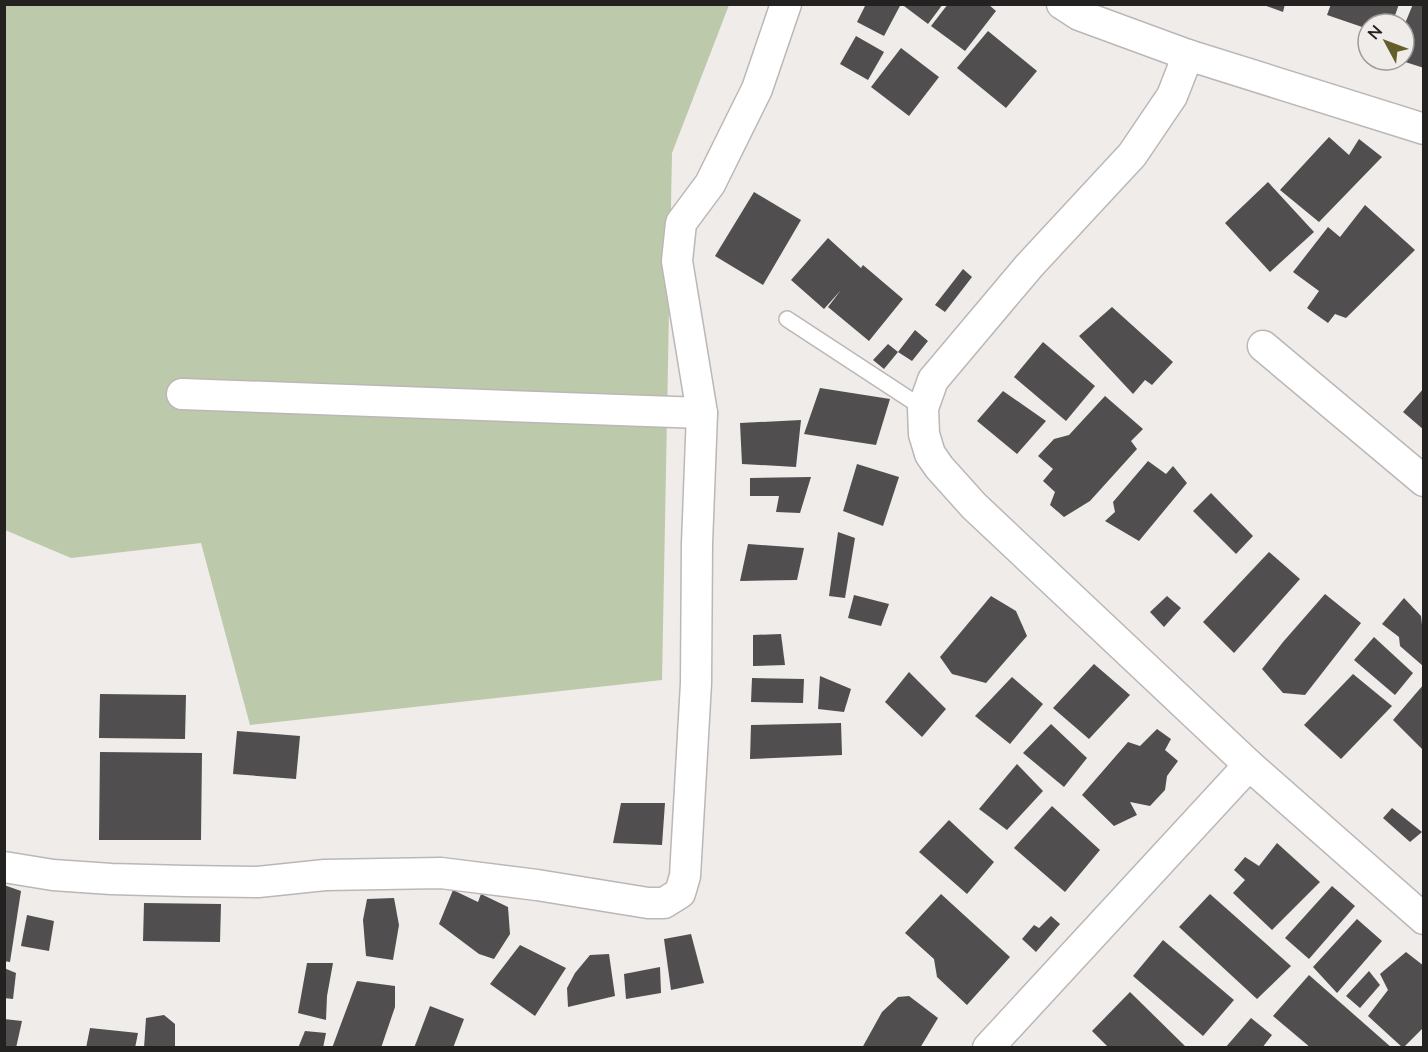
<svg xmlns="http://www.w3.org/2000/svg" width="1428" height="1052" viewBox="0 0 1428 1052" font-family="Lato,sans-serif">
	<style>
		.green { fill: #bcc9aa }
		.building { fill: #514e50 }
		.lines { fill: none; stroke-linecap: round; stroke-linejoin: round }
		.service-casing { stroke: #bbb7b6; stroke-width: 18 }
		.minor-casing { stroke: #bbb7b6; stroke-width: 33 }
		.service { stroke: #fff; stroke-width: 15 }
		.minor { stroke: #fff; stroke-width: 30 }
	</style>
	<rect width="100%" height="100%" fill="#f0ecea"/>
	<!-- green -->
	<path class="green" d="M 4,5 L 729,5 L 672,153 L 662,680 L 250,725 L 201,543 L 71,558 L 5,530 Z"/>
	<!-- building -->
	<g class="building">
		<path d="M 866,4 L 901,4 L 884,36 L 857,22 Z"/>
		<path d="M 905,4 L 943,4 L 928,24 L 904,6 Z"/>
		<path d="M 948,4 L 988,4 L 996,11 L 965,51 L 931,26 Z"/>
		<path d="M 1261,4 L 1285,4 L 1283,12 Z"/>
		<path d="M 1331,4 L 1399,4 L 1392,24 L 1368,24 L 1368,29 L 1327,15 Z"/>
		<path d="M 1413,4 L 1424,4 L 1424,68 L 1399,60 L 1404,60 L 1404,26 Z"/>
		<path d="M 988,31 L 1037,71 L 1006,108 L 957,68 Z"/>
		<path d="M 856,36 L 884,52 L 868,80 L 840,64 Z"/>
		<path d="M 901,48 L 939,77 L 909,116 L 871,87 Z"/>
		<path d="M 1329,137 L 1349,155 L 1359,139 L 1382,157 L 1319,222 L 1280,190 Z"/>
		<path d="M 1268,182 L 1314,232 L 1270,272 L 1225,223 Z"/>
		<path d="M 754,192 L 801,220 L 763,285 L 715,256 Z"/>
		<path d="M 1365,205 L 1415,250 L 1346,318 L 1335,314 L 1328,323 L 1307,308 L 1319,291 L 1293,272 L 1328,227 L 1340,237 Z"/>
		<path d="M 828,238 L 861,268 L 863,265 L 903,299 L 869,341 L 828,307 L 841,290 L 824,309 L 791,280 Z"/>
		<path d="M 963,269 L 972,277 L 945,312 L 935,305 Z"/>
		<path d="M 1112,307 L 1173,362 L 1152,385 L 1145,380 L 1133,394 L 1079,336 Z"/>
		<path d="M 915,330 L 928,341 L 912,361 L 898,352 L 884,369 L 873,360 L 888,344 L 898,352 Z"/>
		<path d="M 1043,342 L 1095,386 L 1066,421 L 1014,377 Z"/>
		<path d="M 820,388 L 890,399 L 876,445 L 804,434 Z"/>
		<path d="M 1424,388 L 1424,430 L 1403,412 Z"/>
		<path d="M 1003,391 L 1046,421 L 1017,454 L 977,421 Z"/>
		<path d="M 1105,396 L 1143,429 L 1131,441 L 1137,449 L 1090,501 L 1064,517 L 1050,505 L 1055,492 L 1043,481 L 1053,469 L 1038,456 L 1054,439 L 1069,435 Z"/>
		<path d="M 801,420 L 796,467 L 742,464 L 740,423 Z"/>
		<path d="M 1148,461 L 1166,474 L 1173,466 L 1187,483 L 1139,541 L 1105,521 L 1115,512 L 1113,502 Z"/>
		<path d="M 857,464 L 899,477 L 883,526 L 843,511 Z"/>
		<path d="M 811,477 L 800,513 L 776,512 L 779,496 L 750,496 L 750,478 Z"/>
		<path d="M 1211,493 L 1253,536 L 1236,554 L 1193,511 Z"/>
		<path d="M 838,532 L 855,538 L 845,598 L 829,596 Z"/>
		<path d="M 748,544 L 804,548 L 797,580 L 740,581 Z"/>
		<path d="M 1269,552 L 1300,579 L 1234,653 L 1203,622 Z"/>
		<path d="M 1325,594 L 1361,623 L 1305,695 L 1283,693 L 1262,669 L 1283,642 Z"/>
		<path d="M 854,595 L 889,604 L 881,626 L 848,618 Z"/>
		<path d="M 991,596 L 1016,611 L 1027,636 L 986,683 L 952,674 L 940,657 Z"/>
		<path d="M 1167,596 L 1181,608 L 1164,627 L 1150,612 Z"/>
		<path d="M 1404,598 L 1421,616 L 1422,625 L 1424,627 L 1423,666 L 1400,646 L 1399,637 L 1382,624 Z"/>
		<path d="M 781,634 L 785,665 L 753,666 L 753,635 Z"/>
		<path d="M 1374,637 L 1413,673 L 1395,695 L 1354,660 Z"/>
		<path d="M 1094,664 L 1130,695 L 1089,739 L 1053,708 Z"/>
		<path d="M 909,672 L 946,709 L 922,737 L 885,702 Z"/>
		<path d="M 1353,674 L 1392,706 L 1341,759 L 1304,725 Z"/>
		<path d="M 820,676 L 851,689 L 844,712 L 818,709 Z"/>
		<path d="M 1012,677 L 1043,704 L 1010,744 L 975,716 Z"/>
		<path d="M 752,678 L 804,679 L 803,703 L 751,702 Z"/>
		<path d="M 1424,684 L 1424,751 L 1393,720 Z"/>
		<path d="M 100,694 L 186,695 L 185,739 L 99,738 Z"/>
		<path d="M 841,723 L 842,755 L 750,759 L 751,725 Z"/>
		<path d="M 1051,724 L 1087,758 L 1064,787 L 1023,753 Z"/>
		<path d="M 1157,729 L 1171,739 L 1165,750 L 1178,761 L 1167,776 L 1165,790 L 1150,806 L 1130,802 L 1137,815 L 1114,826 L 1082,795 L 1128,742 L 1140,746 Z"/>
		<path d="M 237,731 L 300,736 L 296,779 L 233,774 Z"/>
		<path d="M 100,752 L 202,753 L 201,840 L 99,840 Z"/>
		<path d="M 1017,764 L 1043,791 L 1007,830 L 979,809 Z"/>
		<path d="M 621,803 L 665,803 L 662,845 L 613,843 Z"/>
		<path d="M 1052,806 L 1100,850 L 1065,892 L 1014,848 Z"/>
		<path d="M 1392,808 L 1422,832 L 1410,842 L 1383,818 Z"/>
		<path d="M 949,820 L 994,862 L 967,894 L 919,852 Z"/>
		<path d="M 1277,843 L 1320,882 L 1272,930 L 1233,893 L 1245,880 L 1234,870 L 1245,857 L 1259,866 Z"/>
		<path d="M 4,885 L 21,891 L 10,962 L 4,961 Z"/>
		<path d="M 1332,886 L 1355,906 L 1309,959 L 1285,938 Z"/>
		<path d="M 453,890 L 478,902 L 481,894 L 508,907 L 510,934 L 494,959 L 479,954 L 439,924 Z"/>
		<path d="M 941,894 L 1010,957 L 967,1005 L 937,977 L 934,959 L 905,933 Z"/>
		<path d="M 1210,894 L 1291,966 L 1257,999 L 1179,927 Z"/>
		<path d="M 394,898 L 399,925 L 393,960 L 366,956 L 363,920 L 367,899 Z"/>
		<path d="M 144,903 L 221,904 L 220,942 L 143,941 Z"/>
		<path d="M 27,915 L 54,921 L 49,951 L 21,946 Z"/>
		<path d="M 1051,916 L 1060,924 L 1036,952 L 1022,939 L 1034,925 L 1039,928 Z"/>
		<path d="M 1357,919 L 1382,941 L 1337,993 L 1313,967 Z"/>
		<path d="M 691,934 L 704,983 L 671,990 L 664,939 Z"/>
		<path d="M 1163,940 L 1234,1000 L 1203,1036 L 1133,976 Z"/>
		<path d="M 520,945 L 566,968 L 535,1016 L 490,984 Z"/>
		<path d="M 1406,952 L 1424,966 L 1424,1027 L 1403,1048 L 1368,1016 L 1388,990 L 1380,974 Z"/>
		<path d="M 609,954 L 615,996 L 568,1007 L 567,988 L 575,973 L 590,955 Z"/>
		<path d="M 307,963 L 333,963 L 327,996 L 326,1020 L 298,1013 Z"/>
		<path d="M 660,967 L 661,993 L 626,999 L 624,974 Z"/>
		<path d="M 4,968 L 16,973 L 13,999 L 4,998 Z"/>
		<path d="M 1369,971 L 1380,985 L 1360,1008 L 1346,996 Z"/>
		<path d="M 1309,975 L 1392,1048 L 1311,1048 L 1273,1016 Z"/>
		<path d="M 357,981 L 395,986 L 395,1007 L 381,1048 L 332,1048 Z"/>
		<path d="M 1130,992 L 1187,1048 L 1109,1048 L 1092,1031 Z"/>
		<path d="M 909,996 L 938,1018 L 920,1048 L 862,1048 L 882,1012 L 898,997 Z"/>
		<path d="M 430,1006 L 464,1019 L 453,1048 L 414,1048 Z"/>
		<path d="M 164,1015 L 175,1024 L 175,1048 L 144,1048 L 146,1018 Z"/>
		<path d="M 1251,1018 L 1272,1035 L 1262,1048 L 1225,1048 Z"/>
		<path d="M 4,1019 L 22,1021 L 16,1048 L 4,1048 Z"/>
		<path d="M 90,1028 L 138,1033 L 135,1048 L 86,1048 Z"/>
		<path d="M 305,1031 L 326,1033 L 323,1048 L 298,1048 Z"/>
	</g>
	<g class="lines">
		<!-- service casing -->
		<g class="service-casing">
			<path id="service" d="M 787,319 L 923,408"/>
		</g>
		<!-- minor casing -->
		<g class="minor-casing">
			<g id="minor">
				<path d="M 1062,4 L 1079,15 L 1188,55 L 1424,129"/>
				<path d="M 1188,55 L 1172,96 L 1132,155 L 1029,266 L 933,380 L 923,408 L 924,434 L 930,454 L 939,467 L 974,506 L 1249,765 L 1424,919"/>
				<path d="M 1263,346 L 1424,481"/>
				<path d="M 182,394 L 702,413"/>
				<path d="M 4,867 L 53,875 L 111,879 L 185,881 L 258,882 L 325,875 L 441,873 L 537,885 L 648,903 L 664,903 L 680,893 L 685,876 L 696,683 L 697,544 L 702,413 L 677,261 L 681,223 L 710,184 L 757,89 L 786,4"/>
				<path d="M 988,1048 L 1249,765"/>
			</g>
		</g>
		<!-- service -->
		<use href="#service" class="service"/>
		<!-- minor -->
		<use href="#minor" class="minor"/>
	</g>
	<!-- border -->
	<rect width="1428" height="1052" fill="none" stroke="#232221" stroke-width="12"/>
	<!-- north arrow -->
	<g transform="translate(1386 42) rotate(311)"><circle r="28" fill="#f0ecea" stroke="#9e9b9a" stroke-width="1.5"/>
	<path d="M0-4.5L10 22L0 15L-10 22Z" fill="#645e2b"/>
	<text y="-9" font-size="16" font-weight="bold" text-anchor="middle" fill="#232221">N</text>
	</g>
</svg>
